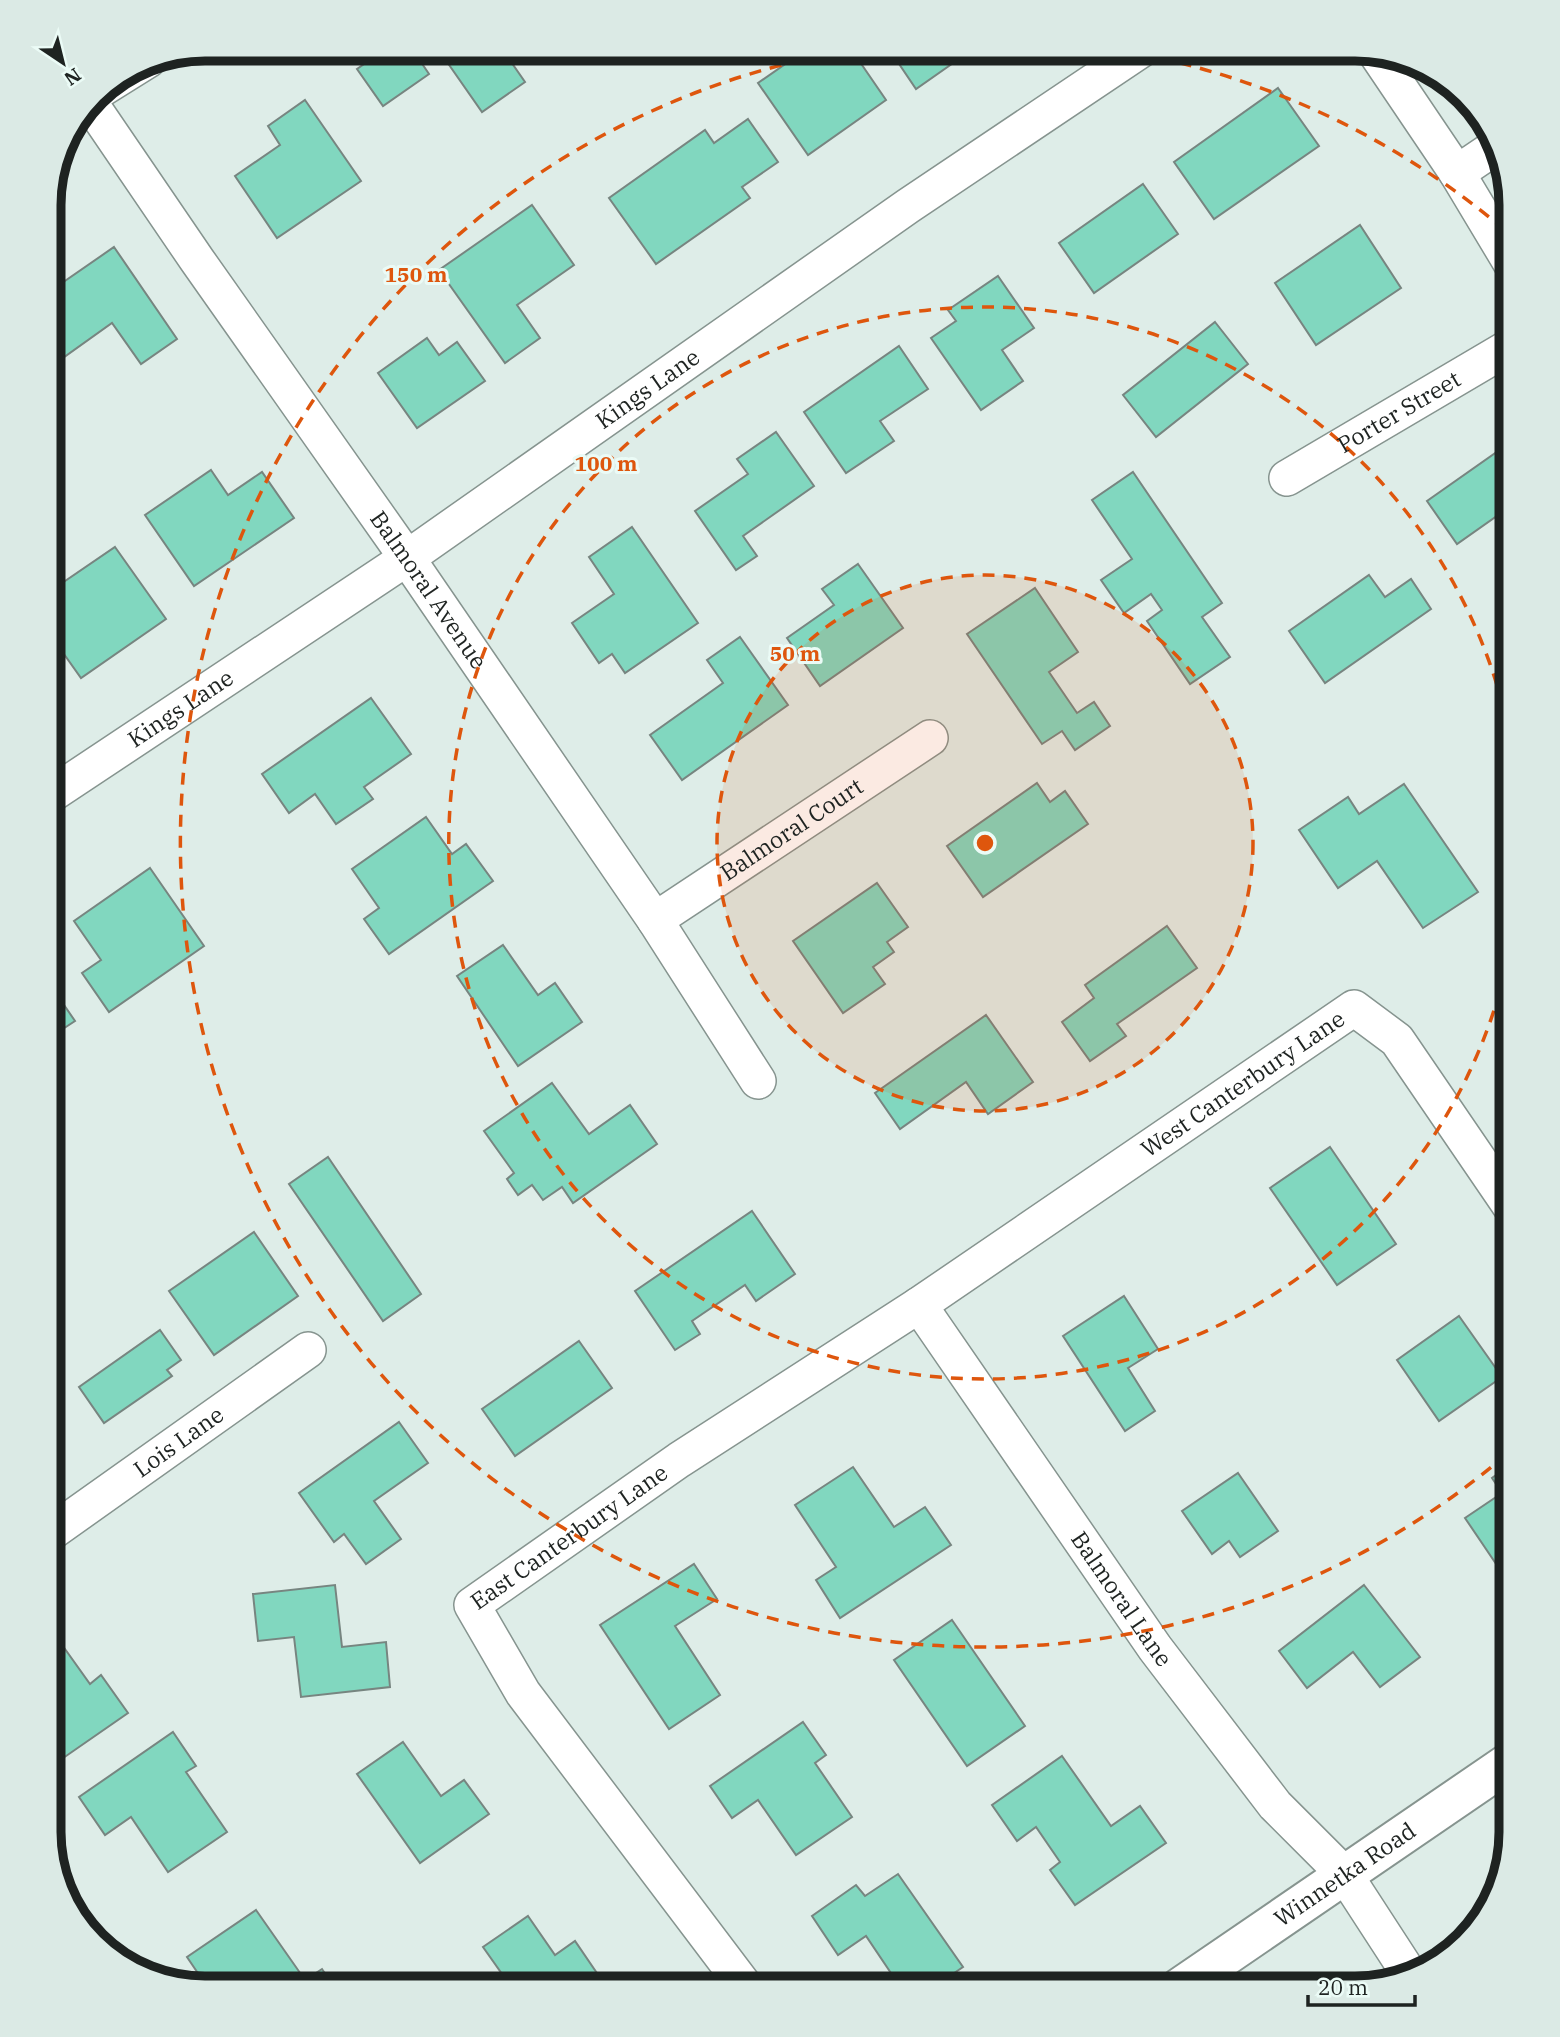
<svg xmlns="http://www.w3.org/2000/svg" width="1560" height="2037" viewBox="0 0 1560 2037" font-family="'IBM Plex Serif',serif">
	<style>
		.building { fill: #81d7bf; stroke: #778580; stroke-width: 2 }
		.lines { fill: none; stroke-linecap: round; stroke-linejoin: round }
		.minor-casing { stroke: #86948f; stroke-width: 38 }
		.tertiary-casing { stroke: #86948f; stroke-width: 42 }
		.minor { stroke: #fff; stroke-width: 35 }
		.tertiary { stroke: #fff; stroke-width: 38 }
		.ring { fill: none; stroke: #de560d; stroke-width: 3.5; stroke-dasharray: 12 9 }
		.labels { text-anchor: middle; stroke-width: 6; stroke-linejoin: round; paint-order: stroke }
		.street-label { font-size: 23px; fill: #1e2321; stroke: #ebfbf6 }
		.rim { fill: none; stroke: #1e2321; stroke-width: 9 }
		.centre { fill: #de560d; stroke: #ebfbf6; stroke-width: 3.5 }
		.ring-label { font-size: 21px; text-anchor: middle; font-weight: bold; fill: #de560d; stroke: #ebfbf6; stroke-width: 6; stroke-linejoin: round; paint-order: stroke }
	</style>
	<rect width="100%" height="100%" fill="#deede8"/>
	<!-- building -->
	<g class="building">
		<path d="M 386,49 L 412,49 L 429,74 L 383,106 L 357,69 Z"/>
		<path d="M 438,49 L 502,49 L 525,82 L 482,112 Z"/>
		<path d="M 807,49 L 851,49 L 886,100 L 808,155 L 758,83 Z"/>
		<path d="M 889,49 L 948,49 L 956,61 L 916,89 Z"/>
		<path d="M 1278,88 L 1319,146 L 1214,219 L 1174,162 Z"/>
		<path d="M 305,100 L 361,181 L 277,238 L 235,176 L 280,145 L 268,126 Z"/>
		<path d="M 748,119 L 778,162 L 742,187 L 750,198 L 656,264 L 609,198 L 705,130 L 714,143 Z"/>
		<path d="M 1143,184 L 1178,234 L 1094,293 L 1059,243 Z"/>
		<path d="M 532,205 L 574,265 L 517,305 L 540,338 L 505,363 L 439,270 Z"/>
		<path d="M 1360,225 L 1401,288 L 1316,345 L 1275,283 Z"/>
		<path d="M 114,247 L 177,339 L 141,364 L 112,323 L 53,365 L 49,359 L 49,319 L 56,315 L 49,305 L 49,292 Z"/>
		<path d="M 998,276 L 1034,328 L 1002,350 L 1023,381 L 981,410 L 931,338 L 956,321 L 948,310 Z"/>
		<path d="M 1215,322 L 1248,364 L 1156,437 L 1123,395 Z"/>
		<path d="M 427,338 L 439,355 L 457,342 L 485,381 L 417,428 L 378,373 Z"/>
		<path d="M 899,346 L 928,389 L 880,421 L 894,441 L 846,473 L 804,412 Z"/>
		<path d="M 776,432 L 814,486 L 743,536 L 757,556 L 736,570 L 695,511 L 748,474 L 737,459 Z"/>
		<path d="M 1511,442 L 1511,506 L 1457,544 L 1427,501 Z"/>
		<path d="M 211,470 L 228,495 L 262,472 L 294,518 L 194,586 L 145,515 Z"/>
		<path d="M 1133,472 L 1222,603 L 1202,617 L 1230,657 L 1190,684 L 1147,621 L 1162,610 L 1151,594 L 1124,613 L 1101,580 L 1132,559 L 1092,500 Z"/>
		<path d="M 632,527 L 698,623 L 625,673 L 612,654 L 599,663 L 572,623 L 614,594 L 589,557 Z"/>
		<path d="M 115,547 L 166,619 L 81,678 L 49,633 L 49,592 Z"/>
		<path d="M 858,564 L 903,628 L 820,686 L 787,638 L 834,605 L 822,589 Z"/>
		<path d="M 1369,575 L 1385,597 L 1411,579 L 1431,609 L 1325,683 L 1289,631 Z"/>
		<path d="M 1035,588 L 1078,652 L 1049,672 L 1077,713 L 1094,702 L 1110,726 L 1075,750 L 1062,731 L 1042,744 L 967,634 Z"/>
		<path d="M 740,637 L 788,705 L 682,780 L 650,735 L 723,683 L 707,660 Z"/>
		<path d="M 371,698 L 411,754 L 364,787 L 373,799 L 336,824 L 315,794 L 289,813 L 262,774 Z"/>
		<path d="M 1037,783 L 1050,802 L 1065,791 L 1088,824 L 983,897 L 947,846 Z"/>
		<path d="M 1404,784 L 1478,892 L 1423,928 L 1377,861 L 1338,888 L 1299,830 L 1348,797 L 1359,814 Z"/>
		<path d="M 426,817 L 452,854 L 466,844 L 493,881 L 389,954 L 364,919 L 379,908 L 352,869 Z"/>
		<path d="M 150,868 L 204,946 L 109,1012 L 82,973 L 101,960 L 74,921 Z"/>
		<path d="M 877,883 L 908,927 L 887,942 L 894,952 L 873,967 L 885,984 L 843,1013 L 793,941 Z"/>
		<path d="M 1167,926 L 1197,968 L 1117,1024 L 1126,1036 L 1090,1061 L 1062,1022 L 1094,998 L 1085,985 Z"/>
		<path d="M 503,945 L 538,995 L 555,983 L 582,1022 L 518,1066 L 457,976 Z"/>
		<path d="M 49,983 L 75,1021 L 49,1038 Z"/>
		<path d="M 986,1015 L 1033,1082 L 988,1114 L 966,1082 L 900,1129 L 875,1093 Z"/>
		<path d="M 552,1083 L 589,1134 L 630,1105 L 657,1144 L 573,1203 L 562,1187 L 543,1200 L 532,1185 L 518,1195 L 507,1179 L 514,1173 L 484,1131 Z"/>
		<path d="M 1330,1147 L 1396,1244 L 1337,1285 L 1270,1188 Z"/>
		<path d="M 328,1157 L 421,1294 L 383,1321 L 289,1184 Z"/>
		<path d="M 752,1211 L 795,1274 L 756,1301 L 745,1285 L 692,1321 L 700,1334 L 675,1350 L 635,1291 Z"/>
		<path d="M 254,1232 L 298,1296 L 214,1355 L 169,1291 Z"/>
		<path d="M 1124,1296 L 1158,1349 L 1128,1368 L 1155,1411 L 1125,1431 L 1063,1336 Z"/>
		<path d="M 1459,1316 L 1502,1377 L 1439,1421 L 1397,1360 Z"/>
		<path d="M 160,1330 L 181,1360 L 167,1370 L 172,1376 L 104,1423 L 79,1387 Z"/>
		<path d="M 579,1341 L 612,1388 L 515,1456 L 482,1409 Z"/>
		<path d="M 49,1394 L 63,1415 L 49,1424 Z"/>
		<path d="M 399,1422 L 428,1463 L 374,1501 L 401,1539 L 366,1564 L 344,1534 L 334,1542 L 299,1493 Z"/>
		<path d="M 49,1430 L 59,1446 L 49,1453 Z"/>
		<path d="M 1511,1464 L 1511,1586 L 1465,1518 L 1502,1493 L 1492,1478 Z"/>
		<path d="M 853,1467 L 894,1527 L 925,1507 L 951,1545 L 840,1618 L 816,1580 L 836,1567 L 795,1505 Z"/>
		<path d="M 1238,1473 L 1278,1531 L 1240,1557 L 1229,1541 L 1212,1554 L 1182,1511 Z"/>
		<path d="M 694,1564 L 717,1599 L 675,1626 L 720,1695 L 669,1729 L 600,1625 Z"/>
		<path d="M 335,1585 L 342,1647 L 386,1642 L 390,1687 L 301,1697 L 294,1637 L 258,1641 L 253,1594 Z"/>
		<path d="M 1364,1585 L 1420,1657 L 1380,1687 L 1353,1652 L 1307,1688 L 1279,1651 Z"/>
		<path d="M 952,1620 L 1025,1726 L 967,1766 L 894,1660 Z"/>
		<path d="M 55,1635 L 90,1684 L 101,1675 L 128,1713 L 56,1763 L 49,1754 L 49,1639 Z"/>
		<path d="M 803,1722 L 826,1755 L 815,1763 L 852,1817 L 796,1855 L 758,1800 L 732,1818 L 710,1786 Z"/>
		<path d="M 173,1732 L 196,1766 L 186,1772 L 227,1832 L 168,1872 L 131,1817 L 105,1835 L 79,1797 Z"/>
		<path d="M 403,1742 L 441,1796 L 464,1780 L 489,1814 L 420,1863 L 357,1774 Z"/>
		<path d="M 1062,1756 L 1111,1826 L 1140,1806 L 1166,1843 L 1075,1905 L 1050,1870 L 1060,1862 L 1036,1827 L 1017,1841 L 992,1805 Z"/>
		<path d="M 898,1874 L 963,1967 L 932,1988 L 901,1988 L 866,1936 L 838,1955 L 812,1916 L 856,1885 L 865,1896 Z"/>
		<path d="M 256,1910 L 305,1980 L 322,1969 L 335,1988 L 208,1988 L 187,1957 Z"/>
		<path d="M 528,1916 L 555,1955 L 575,1941 L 603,1982 L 594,1988 L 512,1988 L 483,1947 Z"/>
	</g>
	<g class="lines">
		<!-- minor casing -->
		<g class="minor-casing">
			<g id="minor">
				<path d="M 1376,53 L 1457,173 L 1511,263"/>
				<path d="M 100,90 L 148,60"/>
				<path id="s1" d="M 90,103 L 197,260 L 407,558 L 655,920 L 758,1081"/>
				<path d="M 1457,173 L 1494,148"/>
				<path id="s2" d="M 1287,478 L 1511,346"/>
				<path id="s3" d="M 49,796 L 407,558 L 908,206 L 1142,49"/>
				<path id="s4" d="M 655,920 L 930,738"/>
				<path id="s5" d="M 919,1305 L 1155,1648 L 1275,1805 L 1345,1875 L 1408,1972"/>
				<path id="s6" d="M 49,1534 L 308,1350"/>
				<path id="s7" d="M 746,1988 L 523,1693 L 472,1605 L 679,1460 L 919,1305 L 1354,1008 L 1397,1040 L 1511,1207"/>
			</g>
		</g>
		<!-- tertiary casing -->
		<g class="tertiary-casing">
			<g id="tertiary">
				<path id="s8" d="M 1179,1988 L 1511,1761"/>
			</g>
		</g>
		<!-- minor -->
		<use href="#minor" class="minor"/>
		<!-- tertiary -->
		<use href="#tertiary" class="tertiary"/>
	</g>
	<!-- distance rings -->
	<circle cx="985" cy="843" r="268" fill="#de560d" fill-opacity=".12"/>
	<g class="ring">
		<circle cx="985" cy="843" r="268"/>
		<path d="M1510 950A536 536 0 1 1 1510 736"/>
		<path d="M1507 1454A804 804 0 1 1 852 50M1118 50A804 804 0 0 1 1507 232"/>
	</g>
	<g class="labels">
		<!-- street labels -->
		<g class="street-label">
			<text dy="8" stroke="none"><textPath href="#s3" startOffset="724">Kings Lane</textPath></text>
			<text dy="8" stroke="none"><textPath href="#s2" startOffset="130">Porter Street</textPath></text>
			<text dy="8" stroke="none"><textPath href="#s1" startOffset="593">Balmoral Avenue</textPath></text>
			<text dy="8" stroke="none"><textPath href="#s3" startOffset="158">Kings Lane</textPath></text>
			<text dy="8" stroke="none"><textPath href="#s4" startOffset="164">Balmoral Court</textPath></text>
			<text dy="8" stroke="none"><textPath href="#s7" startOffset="1402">West Canterbury Lane</textPath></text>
			<text dy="8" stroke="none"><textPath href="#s6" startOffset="159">Lois Lane</textPath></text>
			<text dy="8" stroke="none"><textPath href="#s7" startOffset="590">East Canterbury Lane</textPath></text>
			<text dy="8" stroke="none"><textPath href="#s5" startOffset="357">Balmoral Lane</textPath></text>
			<text dy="8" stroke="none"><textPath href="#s8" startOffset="201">Winnetka Road</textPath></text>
		</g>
	</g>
	<!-- crop -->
	<path d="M0 0H1560V2037H0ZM205 61H1355A144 144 0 0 1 1499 205V1832A144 144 0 0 1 1355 1976H205A144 144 0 0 1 61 1832V205A144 144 0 0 1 205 61Z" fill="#dbeae5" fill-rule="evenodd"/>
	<path class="rim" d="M205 61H1355A144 144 0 0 1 1499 205V1832A144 144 0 0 1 1355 1976H205A144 144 0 0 1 61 1832V205A144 144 0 0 1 205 61Z"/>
	<circle cx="985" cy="843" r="10" class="centre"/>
	<g class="ring-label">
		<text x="416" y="282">150 m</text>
		<text x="606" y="471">100 m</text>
		<text x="795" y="661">50 m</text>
	</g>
	<!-- north arrow -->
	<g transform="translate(63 63) rotate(145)" stroke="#ebfbf6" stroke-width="5" paint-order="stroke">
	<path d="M0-5L12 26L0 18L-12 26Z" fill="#1e2321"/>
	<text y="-10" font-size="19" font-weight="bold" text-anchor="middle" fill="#1e2321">N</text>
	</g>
	<!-- scale -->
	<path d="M1308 1995v10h107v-10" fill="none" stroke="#1e2321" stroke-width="3.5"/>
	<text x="1318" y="1995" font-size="21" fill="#1e2321" stroke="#ebfbf6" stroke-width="5" paint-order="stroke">20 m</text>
</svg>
